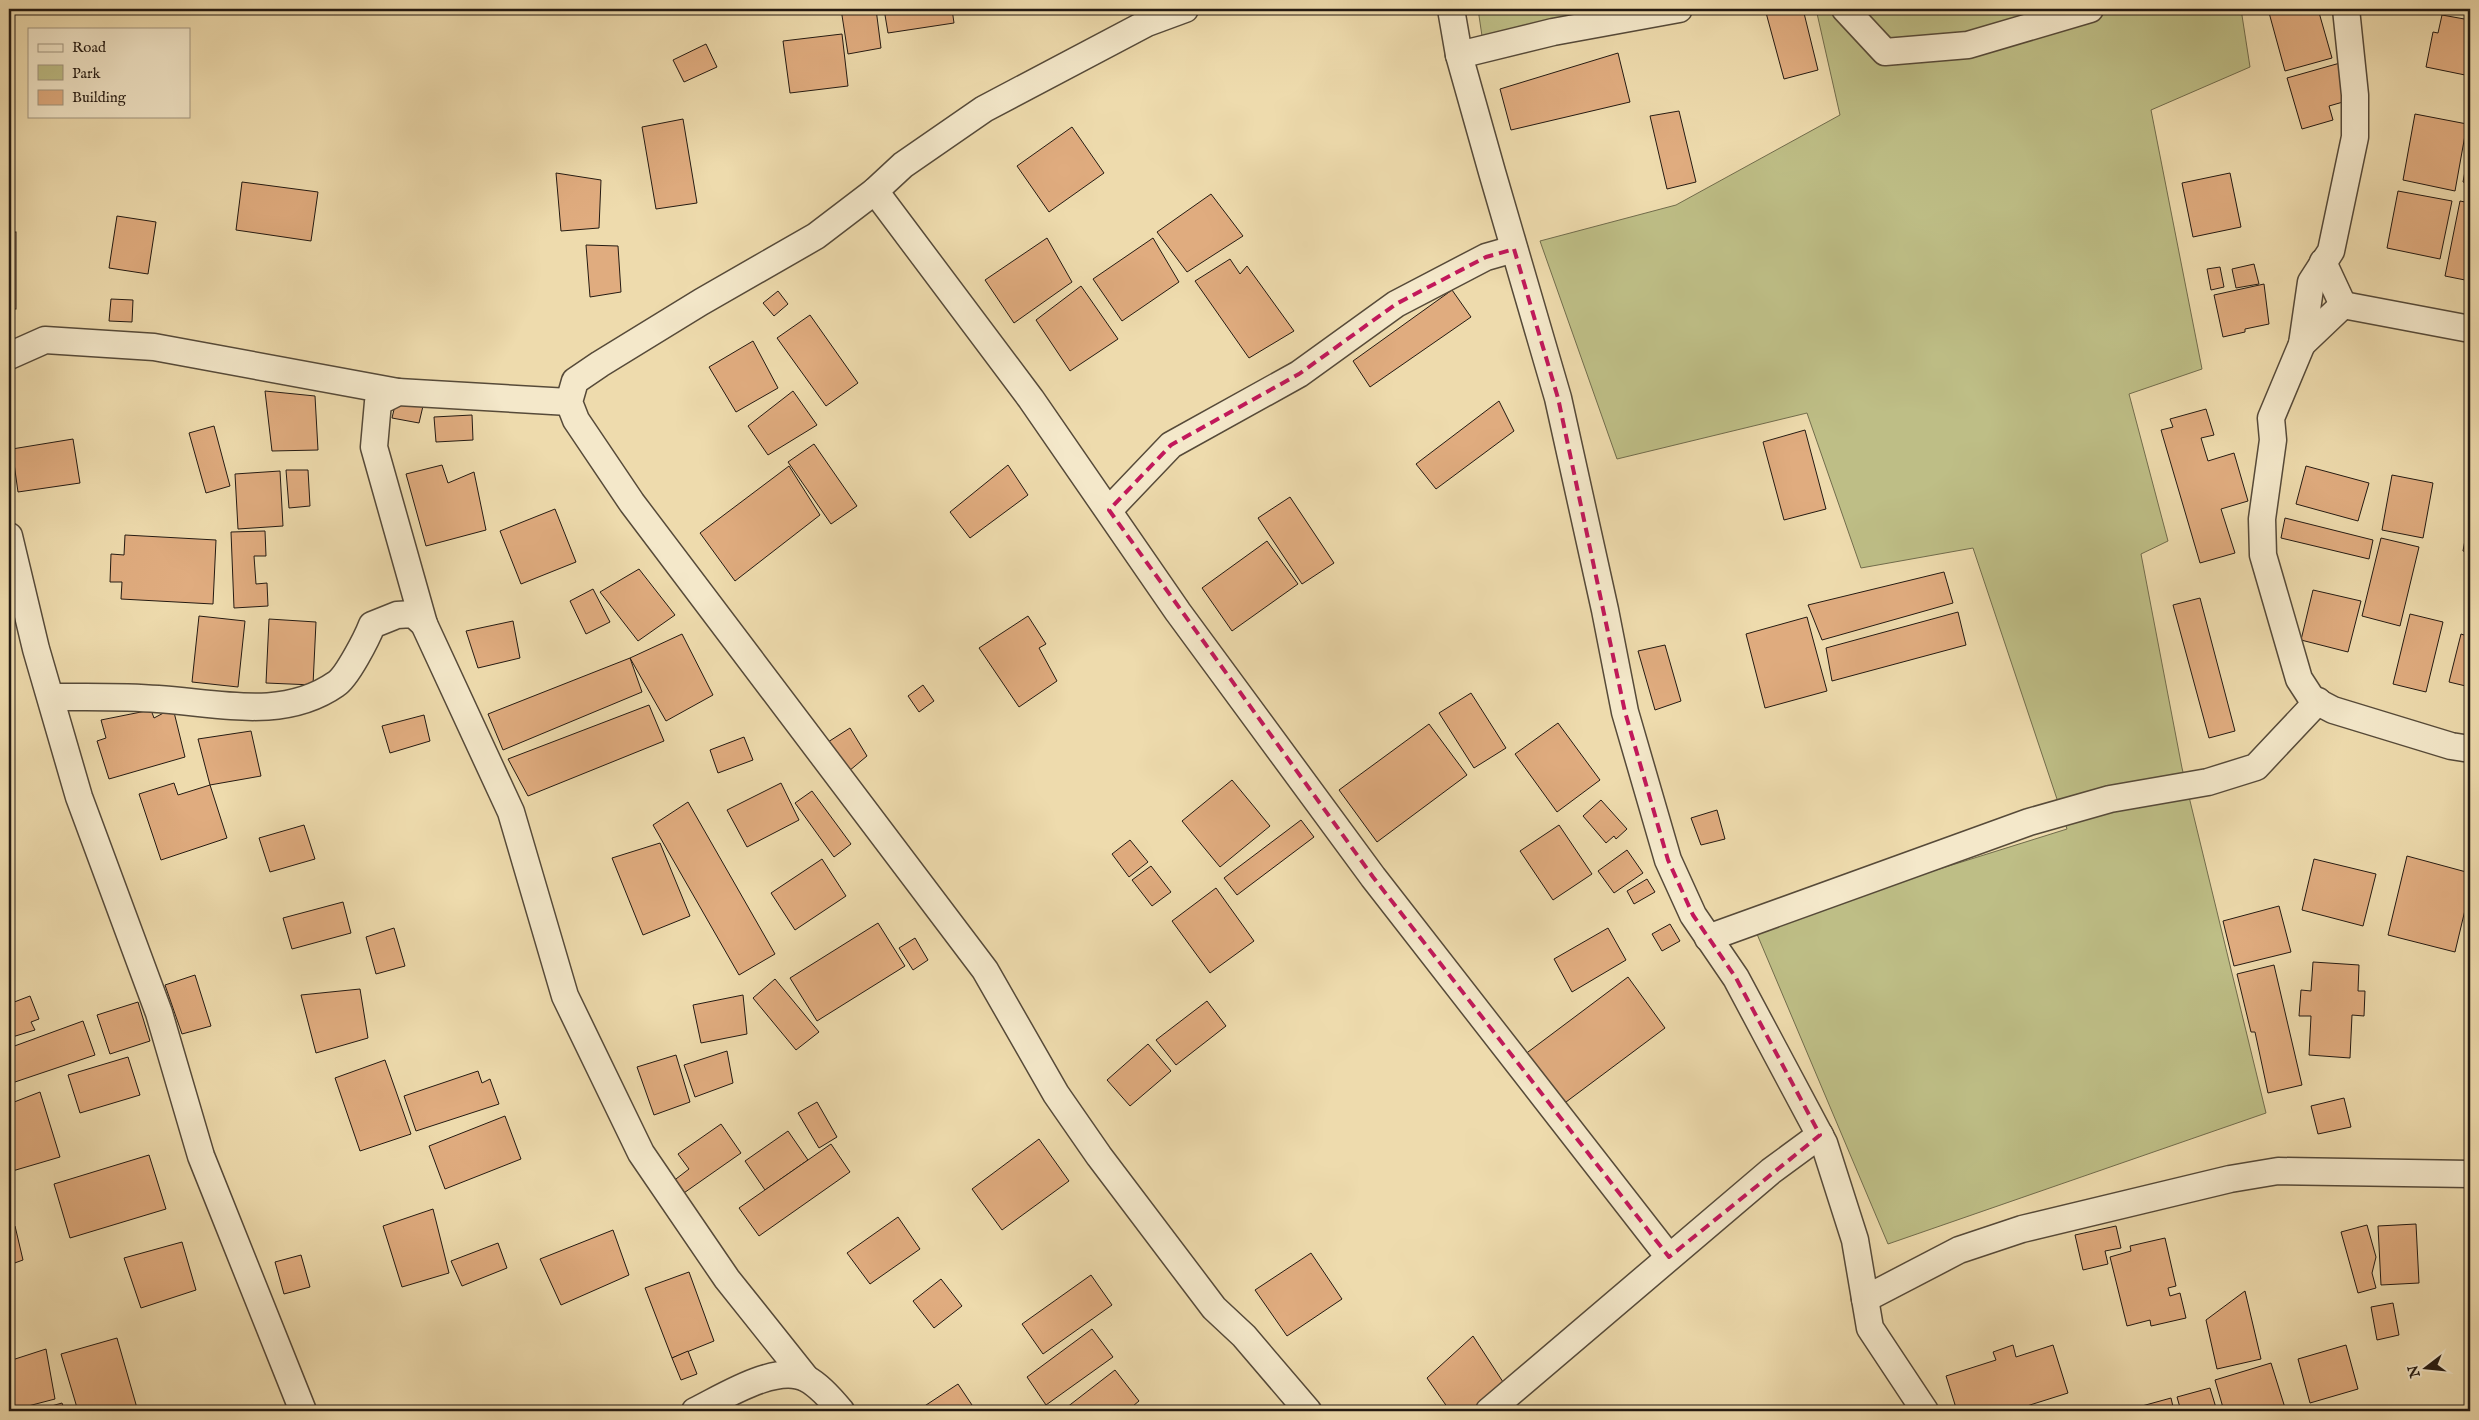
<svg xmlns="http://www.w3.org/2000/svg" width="2479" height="1420" viewBox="0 0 2479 1420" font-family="'IM FELL English',serif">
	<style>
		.green { fill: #bebe86; stroke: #716c4c }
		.building { fill: #e0ac7f; stroke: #241a12 }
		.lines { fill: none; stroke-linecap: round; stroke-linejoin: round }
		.street-casing { stroke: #564a39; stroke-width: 29 }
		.street { stroke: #f4e8ca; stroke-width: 26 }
		.marked { fill: none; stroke: #c2185b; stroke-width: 4; stroke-dasharray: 10 6; stroke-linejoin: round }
	</style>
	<rect width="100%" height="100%" fill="#eedbad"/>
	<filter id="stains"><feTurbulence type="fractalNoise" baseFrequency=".004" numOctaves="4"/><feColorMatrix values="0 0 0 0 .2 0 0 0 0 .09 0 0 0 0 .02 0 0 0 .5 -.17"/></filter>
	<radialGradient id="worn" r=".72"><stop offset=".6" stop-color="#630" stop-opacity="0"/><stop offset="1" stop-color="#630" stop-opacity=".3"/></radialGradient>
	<!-- green -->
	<g class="green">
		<path d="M 1478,9 L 1614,9 L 1482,36 Z"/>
		<path d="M 1816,9 L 2241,9 L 2250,67 L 2151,110 L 2202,369 L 2129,394 L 2168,541 L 2141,554 L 2182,768 L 2266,1113 L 1888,1244 L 1754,927 L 2067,829 L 1973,548 L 1861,568 L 1807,413 L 1617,459 L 1540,241 L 1676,205 L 1840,115 Z"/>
	</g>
	<!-- building -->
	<g class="building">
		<path d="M 841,9 L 876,9 L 881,48 L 848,54 Z"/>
		<path d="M 884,9 L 952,9 L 954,23 L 888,33 Z"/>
		<path d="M 1765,9 L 1803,9 L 1818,70 L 1784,79 Z"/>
		<path d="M 2268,9 L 2318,9 L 2332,58 L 2285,71 Z"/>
		<path d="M 2442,15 L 2470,20 L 2470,76 L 2426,67 L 2433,32 L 2438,33 Z"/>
		<path d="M 842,34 L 848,86 L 790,93 L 783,41 Z"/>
		<path d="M 706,44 L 717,67 L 684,82 L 673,60 Z"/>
		<path d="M 1618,53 L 1630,102 L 1511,130 L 1500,89 Z"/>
		<path d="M 2340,63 L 2350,100 L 2329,106 L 2333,120 L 2302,129 L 2287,78 Z"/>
		<path d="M 1679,111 L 1696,182 L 1667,189 L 1650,116 Z"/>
		<path d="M 2415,114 L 2467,124 L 2455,191 L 2403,180 Z"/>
		<path d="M 683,119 L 697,203 L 656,209 L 642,127 Z"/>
		<path d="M 1072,127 L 1104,173 L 1049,212 L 1017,166 Z"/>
		<path d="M 2470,144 L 2470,184 L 2463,182 Z"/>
		<path d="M 556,173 L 601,180 L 599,228 L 561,231 Z"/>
		<path d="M 2230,173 L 2241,227 L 2193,237 L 2182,183 Z"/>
		<path d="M 242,182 L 318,192 L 311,241 L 236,230 Z"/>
		<path d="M 2398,191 L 2452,201 L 2440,259 L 2387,248 Z"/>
		<path d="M 1211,194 L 1243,236 L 1187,272 L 1157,232 Z"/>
		<path d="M 2460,201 L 2470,203 L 2470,281 L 2445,276 Z"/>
		<path d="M 117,216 L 156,222 L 148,274 L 109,268 Z"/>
		<rect x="9" y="232" width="7" height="77"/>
		<path d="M 1047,238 L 1072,282 L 1014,323 L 985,280 Z"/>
		<path d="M 1153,238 L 1179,282 L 1122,321 L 1093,279 Z"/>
		<path d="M 586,245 L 618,246 L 621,292 L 590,297 Z"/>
		<path d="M 1230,259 L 1240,274 L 1247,266 L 1294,331 L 1249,358 L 1195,281 Z"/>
		<path d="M 2254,264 L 2259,284 L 2236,288 L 2232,269 Z"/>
		<path d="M 2220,267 L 2224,287 L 2211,290 L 2207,269 Z"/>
		<path d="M 2264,284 L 2269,324 L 2245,329 L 2245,332 L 2223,337 L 2214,295 Z"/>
		<path d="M 1081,286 L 1118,339 L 1070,371 L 1036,320 Z"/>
		<path d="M 1452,290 L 1471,317 L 1370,387 L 1353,361 Z"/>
		<path d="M 778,291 L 788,304 L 774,316 L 763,303 Z"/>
		<path d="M 111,299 L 133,300 L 132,322 L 109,321 Z"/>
		<path d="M 810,315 L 858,383 L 826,406 L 777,338 Z"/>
		<path d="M 753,341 L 778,388 L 736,412 L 709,367 Z"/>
		<path d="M 265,391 L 315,396 L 318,450 L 272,451 Z"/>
		<path d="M 793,391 L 817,425 L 768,455 L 748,426 Z"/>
		<path d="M 396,401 L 423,406 L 419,423 L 392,418 Z"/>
		<path d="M 1499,401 L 1514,431 L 1436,489 L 1416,464 Z"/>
		<path d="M 2206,409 L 2214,435 L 2201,438 L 2208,461 L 2234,453 L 2248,501 L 2221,509 L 2235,553 L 2200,563 L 2161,430 L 2173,427 L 2170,419 Z"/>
		<path d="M 472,415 L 473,440 L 436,442 L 434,417 Z"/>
		<path d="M 214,426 L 230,486 L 206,493 L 189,433 Z"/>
		<path d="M 1805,430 L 1826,509 L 1784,520 L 1763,442 Z"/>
		<path d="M 73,439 L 80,483 L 18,492 L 12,449 Z"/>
		<path d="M 814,444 L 857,506 L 831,524 L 788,462 Z"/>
		<path d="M 442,465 L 448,483 L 474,472 L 486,530 L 426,546 L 406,474 Z"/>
		<path d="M 1008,465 L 1028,495 L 970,538 L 950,512 Z"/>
		<path d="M 789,466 L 820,515 L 735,581 L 700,533 Z"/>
		<path d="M 2306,466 L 2369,483 L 2358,521 L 2296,504 Z"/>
		<path d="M 286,470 L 308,470 L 310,506 L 289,508 Z"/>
		<path d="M 280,471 L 283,526 L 238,529 L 235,474 Z"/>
		<path d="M 2392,475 L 2433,483 L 2423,538 L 2382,530 Z"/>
		<path d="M 1290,497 L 1334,563 L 1302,584 L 1258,518 Z"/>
		<path d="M 555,509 L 576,562 L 521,584 L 500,531 Z"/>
		<path d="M 2470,512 L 2470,553 L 2463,551 Z"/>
		<path d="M 2285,518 L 2373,540 L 2369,559 L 2281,538 Z"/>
		<path d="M 265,531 L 266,556 L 254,556 L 256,584 L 267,583 L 268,606 L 234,608 L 231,532 Z"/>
		<path d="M 125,535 L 216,540 L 213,604 L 121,599 L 122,582 L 110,582 L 111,554 L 124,555 Z"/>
		<path d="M 2381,538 L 2419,547 L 2400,626 L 2362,616 Z"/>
		<path d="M 1267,541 L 1298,584 L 1232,631 L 1202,588 Z"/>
		<path d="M 639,569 L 675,615 L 638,641 L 600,592 Z"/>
		<path d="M 1944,572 L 1953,603 L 1822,640 L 1808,605 Z"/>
		<path d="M 593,589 L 610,622 L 586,634 L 570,601 Z"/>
		<path d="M 2313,590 L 2361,601 L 2348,652 L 2301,640 Z"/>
		<path d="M 2200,598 L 2235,731 L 2209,738 L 2173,605 Z"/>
		<path d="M 1958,612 L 1966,645 L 1832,681 L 1826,648 Z"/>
		<path d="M 2410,614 L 2443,622 L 2426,692 L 2393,684 Z"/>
		<path d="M 199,616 L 245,621 L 238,687 L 192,682 Z"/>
		<path d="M 1028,616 L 1046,644 L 1039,648 L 1057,681 L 1019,707 L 979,648 Z"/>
		<path d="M 1807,617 L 1827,691 L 1765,708 L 1746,634 Z"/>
		<path d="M 269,619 L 316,622 L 313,685 L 266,683 Z"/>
		<path d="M 513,621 L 520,658 L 478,668 L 466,631 Z"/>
		<path d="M 682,634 L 713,695 L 666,721 L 630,658 Z"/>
		<path d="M 2461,634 L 2470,637 L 2470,687 L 2449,682 Z"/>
		<path d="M 1665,645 L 1681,701 L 1655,710 L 1638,651 Z"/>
		<path d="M 630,658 L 642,692 L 503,750 L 488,714 Z"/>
		<path d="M 923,685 L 934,701 L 919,712 L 908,696 Z"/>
		<path d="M 1471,693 L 1506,748 L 1474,768 L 1439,713 Z"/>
		<path d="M 649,705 L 664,741 L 528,796 L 508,759 Z"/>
		<path d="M 173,708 L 185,757 L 109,779 L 97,741 L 106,738 L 101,720 L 151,710 L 154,718 Z"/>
		<path d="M 424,715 L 430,741 L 390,753 L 382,726 Z"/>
		<path d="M 1558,723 L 1600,780 L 1557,812 L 1515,754 Z"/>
		<path d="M 1429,724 L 1467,775 L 1377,842 L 1339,790 Z"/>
		<path d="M 850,728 L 867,756 L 849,771 L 828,742 Z"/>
		<path d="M 251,731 L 261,776 L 210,785 L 198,739 Z"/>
		<path d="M 744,737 L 753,760 L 718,773 L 710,750 Z"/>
		<path d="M 1232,780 L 1270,826 L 1220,867 L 1182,821 Z"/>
		<path d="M 174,783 L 178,795 L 210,785 L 227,838 L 161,860 L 139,794 Z"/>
		<path d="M 781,783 L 799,820 L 747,847 L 727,810 Z"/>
		<path d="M 812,791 L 851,844 L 834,857 L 795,803 Z"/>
		<path d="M 1601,800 L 1627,829 L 1616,839 L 1614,836 L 1606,843 L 1583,816 Z"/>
		<path d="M 688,802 L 775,954 L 739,975 L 653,825 Z"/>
		<path d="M 1717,810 L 1725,839 L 1701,845 L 1691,818 Z"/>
		<path d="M 1301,820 L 1314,837 L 1237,895 L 1224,878 Z"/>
		<path d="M 304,825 L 315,859 L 270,872 L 259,838 Z"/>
		<path d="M 1559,825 L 1592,874 L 1553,900 L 1520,851 Z"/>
		<path d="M 1130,840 L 1148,862 L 1129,877 L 1112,854 Z"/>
		<path d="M 660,843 L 690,916 L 643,935 L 612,858 Z"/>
		<path d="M 1627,850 L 1643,873 L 1614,893 L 1598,871 Z"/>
		<path d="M 2407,856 L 2470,873 L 2470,889 L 2455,952 L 2388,935 Z"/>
		<path d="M 822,859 L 846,896 L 795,930 L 771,893 Z"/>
		<path d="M 2314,859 L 2376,874 L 2363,926 L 2302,910 Z"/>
		<path d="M 1151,866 L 1171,892 L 1152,906 L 1132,880 Z"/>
		<path d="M 1647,879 L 1655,892 L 1634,904 L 1627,891 Z"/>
		<path d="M 1216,888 L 1254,941 L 1210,973 L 1172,921 Z"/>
		<path d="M 343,902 L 351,933 L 292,949 L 283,918 Z"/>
		<path d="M 2279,906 L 2291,952 L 2234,966 L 2223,921 Z"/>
		<path d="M 878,923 L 905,966 L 817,1021 L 790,978 Z"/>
		<path d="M 1670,924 L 1680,941 L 1662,951 L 1652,934 Z"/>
		<path d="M 394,928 L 405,966 L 376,974 L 366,937 Z"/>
		<path d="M 1608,928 L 1626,960 L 1572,992 L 1554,959 Z"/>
		<path d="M 915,938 L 928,960 L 913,970 L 899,948 Z"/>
		<path d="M 2313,962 L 2359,965 L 2358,991 L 2365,991 L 2364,1016 L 2352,1015 L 2350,1058 L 2309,1055 L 2311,1016 L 2299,1016 L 2301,990 L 2311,991 Z"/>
		<path d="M 2274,965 L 2302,1085 L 2268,1093 L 2255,1032 L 2251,1032 L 2237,974 Z"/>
		<path d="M 195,975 L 211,1026 L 182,1034 L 165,985 Z"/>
		<path d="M 1628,977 L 1665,1028 L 1562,1105 L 1524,1055 Z"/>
		<path d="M 775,979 L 819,1032 L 796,1050 L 753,998 Z"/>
		<path d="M 360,989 L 368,1038 L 316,1053 L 301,995 Z"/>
		<path d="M 743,995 L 747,1034 L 701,1043 L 693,1005 Z"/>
		<path d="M 30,996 L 39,1019 L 31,1022 L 35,1030 L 9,1038 L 9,1004 Z"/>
		<path d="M 1207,1001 L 1226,1026 L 1176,1065 L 1156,1040 Z"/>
		<path d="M 138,1002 L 150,1041 L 110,1054 L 97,1015 Z"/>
		<path d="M 83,1021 L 95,1055 L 9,1084 L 9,1048 Z"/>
		<path d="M 1148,1044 L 1171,1071 L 1130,1106 L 1107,1080 Z"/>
		<path d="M 727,1051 L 733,1083 L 695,1097 L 684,1065 Z"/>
		<path d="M 676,1055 L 690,1102 L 654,1115 L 637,1067 Z"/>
		<path d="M 128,1057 L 140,1095 L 80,1113 L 68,1075 Z"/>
		<path d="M 385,1060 L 411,1134 L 360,1151 L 335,1078 Z"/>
		<path d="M 478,1071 L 482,1083 L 490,1079 L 499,1104 L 416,1131 L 404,1096 Z"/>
		<path d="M 40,1092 L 60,1157 L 9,1172 L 9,1104 Z"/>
		<path d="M 2344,1098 L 2351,1127 L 2318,1134 L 2311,1106 Z"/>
		<path d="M 817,1102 L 837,1137 L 819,1148 L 798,1113 Z"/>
		<path d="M 505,1116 L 521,1159 L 445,1189 L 429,1146 Z"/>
		<path d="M 721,1124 L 741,1153 L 681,1195 L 672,1182 L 689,1169 L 678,1154 Z"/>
		<path d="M 788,1131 L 808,1160 L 765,1190 L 745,1161 Z"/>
		<path d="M 1039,1139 L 1069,1181 L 1002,1230 L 972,1189 Z"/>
		<path d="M 831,1144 L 850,1172 L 759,1236 L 739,1208 Z"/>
		<path d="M 149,1155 L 166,1209 L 70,1238 L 54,1184 Z"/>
		<path d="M 433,1209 L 449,1273 L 402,1287 L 383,1226 Z"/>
		<path d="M 898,1217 L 920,1249 L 870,1284 L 847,1253 Z"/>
		<path d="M 2416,1224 L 2419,1283 L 2381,1285 L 2378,1226 Z"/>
		<path d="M 2367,1225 L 2376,1257 L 2372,1273 L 2376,1288 L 2358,1293 L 2341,1232 Z"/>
		<path d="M 15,1226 L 23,1260 L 9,1265 L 9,1228 Z"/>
		<path d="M 2116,1226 L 2121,1248 L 2105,1251 L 2108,1264 L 2083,1270 L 2075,1235 Z"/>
		<path d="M 613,1230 L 629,1275 L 561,1305 L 540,1259 Z"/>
		<path d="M 2165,1238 L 2176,1286 L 2168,1288 L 2170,1296 L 2180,1293 L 2186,1318 L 2151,1326 L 2150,1320 L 2127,1326 L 2110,1257 L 2131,1251 L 2130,1246 Z"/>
		<path d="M 182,1242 L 196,1290 L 141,1308 L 124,1258 Z"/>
		<path d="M 498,1243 L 507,1268 L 462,1286 L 451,1261 Z"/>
		<path d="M 1311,1253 L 1342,1299 L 1287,1336 L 1255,1290 Z"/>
		<path d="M 301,1255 L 310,1287 L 284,1294 L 275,1262 Z"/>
		<path d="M 689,1272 L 714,1341 L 672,1358 L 645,1288 Z"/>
		<path d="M 1091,1275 L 1112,1305 L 1043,1354 L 1022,1324 Z"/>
		<path d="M 941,1279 L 962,1306 L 934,1328 L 913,1301 Z"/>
		<path d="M 2245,1291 L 2261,1359 L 2217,1369 L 2206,1320 Z"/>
		<path d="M 2393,1303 L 2399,1335 L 2377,1340 L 2371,1307 Z"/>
		<path d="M 2470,1316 L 2470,1338 L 2465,1335 Z"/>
		<path d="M 1092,1329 L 1113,1357 L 1046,1405 L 1027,1377 Z"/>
		<path d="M 1473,1336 L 1505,1385 L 1471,1411 L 1450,1411 L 1427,1378 Z"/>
		<path d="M 117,1338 L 137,1408 L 124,1411 L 78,1411 L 61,1354 Z"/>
		<path d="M 2013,1345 L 2016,1357 L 2053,1345 L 2068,1393 L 2011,1411 L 1957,1411 L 1946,1376 L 1996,1360 L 1993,1352 Z"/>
		<path d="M 2346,1345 L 2358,1389 L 2310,1403 L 2298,1359 Z"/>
		<path d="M 46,1349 L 55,1399 L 9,1411 L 9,1361 Z"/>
		<path d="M 688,1351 L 697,1374 L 681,1380 L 672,1358 Z"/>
		<path d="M 2271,1363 L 2286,1411 L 2224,1411 L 2215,1380 Z"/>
		<path d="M 1115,1370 L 1139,1401 L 1133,1406 L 1138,1411 L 1062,1411 Z"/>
		<path d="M 958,1384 L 976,1411 L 917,1411 Z"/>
		<path d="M 2210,1388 L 2217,1411 L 2181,1411 L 2177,1397 Z"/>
		<path d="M 2171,1398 L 2174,1411 L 2132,1411 L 2131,1409 Z"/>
		<path d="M 62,1403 L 65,1411 L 34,1411 Z"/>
	</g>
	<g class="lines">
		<!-- street casing -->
		<g class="street-casing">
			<g id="street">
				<path d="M 1185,9 L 1147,23 L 984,109 L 903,165 L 875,191 L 816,236 L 701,302 L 600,364 L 575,381 L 569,402 L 576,420 L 632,503 L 985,970 L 1056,1094 L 1099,1156 L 1214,1308 L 1244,1336 L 1308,1411"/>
				<path d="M 1451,9 L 1459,55 L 1492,172 L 1558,398 L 1605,610 L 1625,712 L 1668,860 L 1693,915 L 1736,978 L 1824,1143 L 1855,1240 L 1870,1328 L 1925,1411"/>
				<path d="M 1845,9 L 1885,52 L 1968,45 L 2090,9"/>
				<path d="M 2346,9 L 2355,95 L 2355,137 L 2331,251 L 2311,282 L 2302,344 L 2271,418 L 2273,440 L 2262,519 L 2263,555 L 2299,679 L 2312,699 L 2333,710 L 2451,746 L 2470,749"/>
				<path d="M 1459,55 L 1553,32 L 1679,9"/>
				<path d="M 875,191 L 1031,399 L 1178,612 L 1373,877 L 1669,1257"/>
				<path d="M 2323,262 L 2343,305"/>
				<path d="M 2343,305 L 2470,329"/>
				<path d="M 2302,344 L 2343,305"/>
				<path d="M 9,356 L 45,340 L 154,347 L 398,392"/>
				<path d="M 1109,510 L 1171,445 L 1299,374 L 1396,304 L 1486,257 L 1514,249"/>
				<path d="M 9,536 L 36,649 L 79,797 L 159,1013 L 201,1156 L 303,1411"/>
				<path d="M 424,624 L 374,447 L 378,402 L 398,392 L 569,402"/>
				<path d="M 51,697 C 87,697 123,696 158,699 C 218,703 283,721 336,684 C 347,677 367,638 372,625 L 397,615 L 413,614 L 424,624 L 511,812 L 565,996 L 641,1153 L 727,1279 L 806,1378"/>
				<path d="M 1708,938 L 2029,822 L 2110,799 L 2208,782 L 2256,767 L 2318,701"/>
				<path d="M 1865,1299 L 1959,1250 L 2022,1229 L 2230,1179 L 2278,1171 L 2470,1174"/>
				<path d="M 695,1411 C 722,1398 777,1362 807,1379 C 820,1386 832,1400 841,1411"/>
				<path d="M 1489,1411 L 1771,1171 L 1820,1135"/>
			</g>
		</g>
		<!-- street -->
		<use href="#street" class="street"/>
	</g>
	<!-- marked area -->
	<path class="marked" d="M 1514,249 L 1558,398 L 1625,712 L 1668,860 L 1693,915 L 1736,978 L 1820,1135 L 1669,1257 L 1373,877 L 1109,510 L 1171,445 L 1299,374 L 1396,304 L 1486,257 Z"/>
	<!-- margin -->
	<rect width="2479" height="1420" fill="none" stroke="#eedbad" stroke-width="30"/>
	<rect x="10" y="10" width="2459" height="1400" fill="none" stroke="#241a12" stroke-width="2.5"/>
	<rect x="15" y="15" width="2449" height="1390" fill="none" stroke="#241a12"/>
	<!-- legend -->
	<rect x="28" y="28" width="162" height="90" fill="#f4e8ca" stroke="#a19680"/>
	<rect x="38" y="44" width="25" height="8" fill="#f4e8ca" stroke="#a19680"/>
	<text x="72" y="52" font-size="15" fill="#241a12">Road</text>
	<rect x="38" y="65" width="25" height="15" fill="#bebe86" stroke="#a19680"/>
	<text x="72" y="78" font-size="15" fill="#241a12">Park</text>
	<rect x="38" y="90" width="25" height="15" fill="#e0ac7f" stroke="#a19680"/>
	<text x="72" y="102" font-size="15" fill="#241a12">Building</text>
	<!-- north arrow -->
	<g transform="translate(2426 1368) rotate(254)" stroke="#f4e8ca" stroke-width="4" paint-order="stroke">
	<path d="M0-4L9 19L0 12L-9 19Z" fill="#241a12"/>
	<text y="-8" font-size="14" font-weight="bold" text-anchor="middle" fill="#241a12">N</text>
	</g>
	<rect width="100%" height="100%" filter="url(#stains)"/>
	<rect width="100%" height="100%" fill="url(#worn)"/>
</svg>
